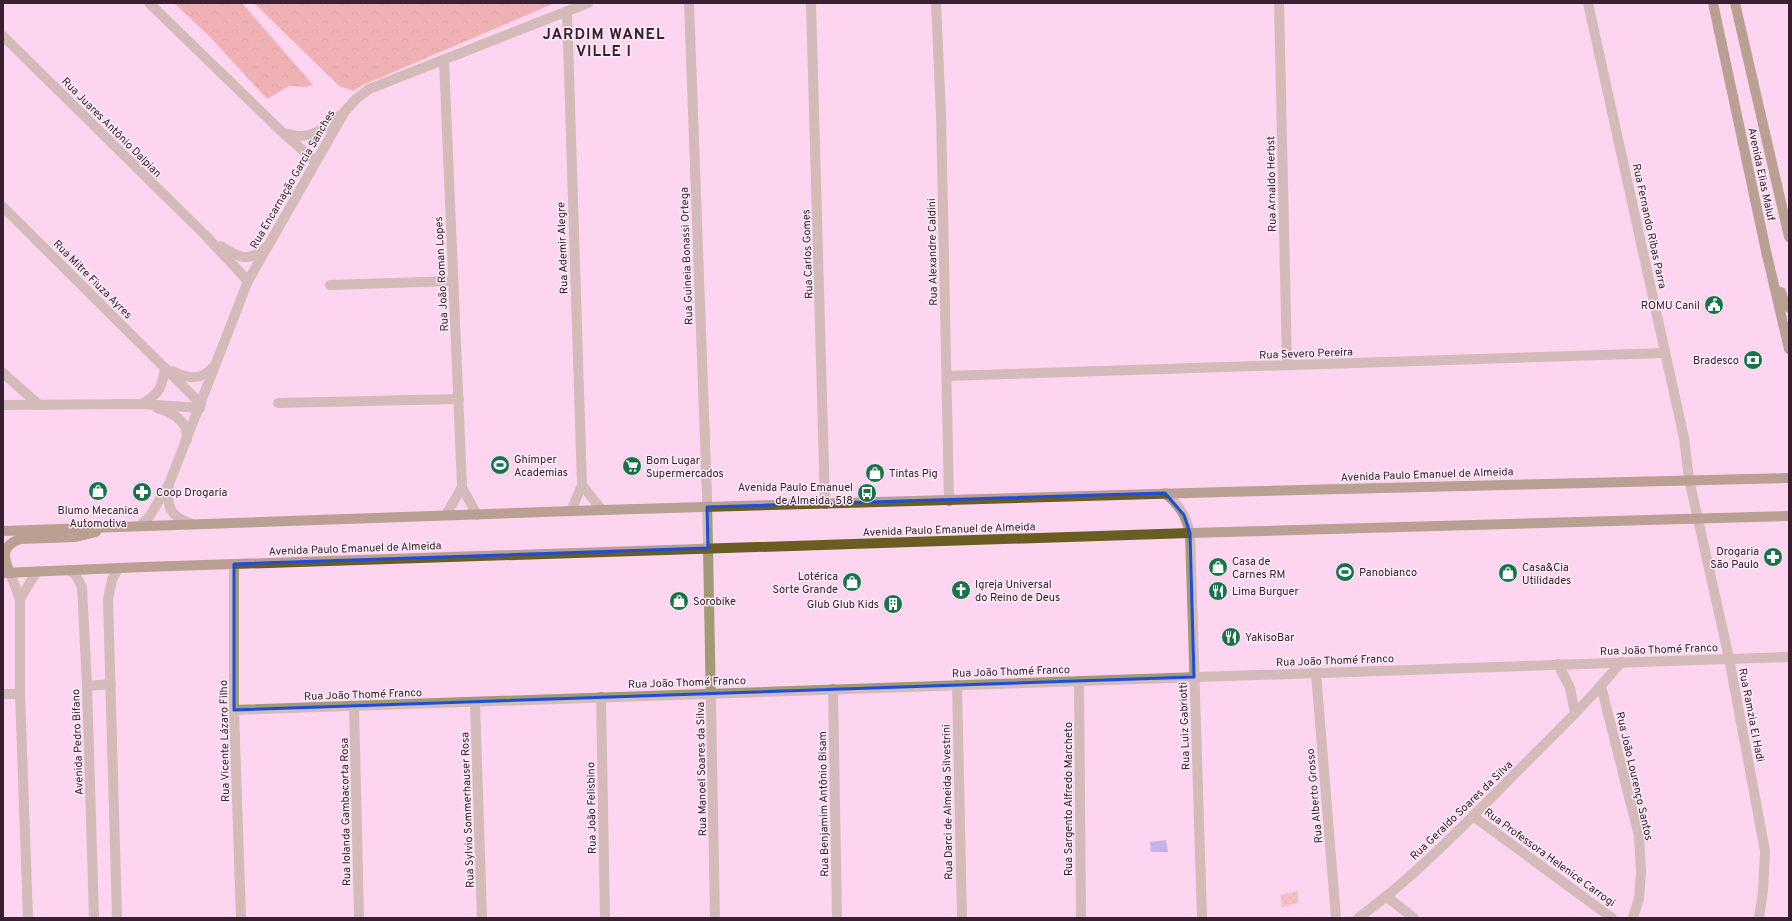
<svg xmlns="http://www.w3.org/2000/svg" width="1792" height="921" viewBox="0 0 1792 921" font-family="Overpass,sans-serif">
	<style>
		.grass { fill: url(#grass-dots) }
		.forest { fill: url(#forest-crowns) }
		.water { fill: url(#water-ripples) }
		.lines { fill: none; stroke-linecap: round; stroke-linejoin: round }
		.minor { stroke: #a29a75; stroke-width: 10 }
		.major { stroke: #695d22; stroke-width: 10 }
		.marked { fill: none; stroke: #1d4ed8; stroke-width: 3; stroke-linejoin: round }
		.labels { text-anchor: middle; stroke-width: 3; stroke-linejoin: round; paint-order: stroke }
		.street-label { font-size: 11px; fill: #382032; stroke: #faecf5 }
		.poi-label { font-size: 11px; fill: #382032; stroke: #faecf5; text-anchor: start }
		.district-label { font-size: 15px; font-weight: bold; letter-spacing: 1px; fill: #382032; stroke: #faecf5 }
	</style>
	<defs>
		<pattern id="grass-dots" width="8" height="8" patternUnits="userSpaceOnUse"><rect width="8" height="8" fill="#eba28c"/><path d="M2 2h.1M6 6h.1" fill="none" stroke="#bf8473" stroke-width="1.8" stroke-linecap="round"/></pattern>
		<pattern id="forest-crowns" width="20" height="18" patternUnits="userSpaceOnUse"><rect width="20" height="18" fill="#e0866b"/><path d="M2 6a3 3 0 1 1 6 0M12 15a3 3 0 1 1 6 0" fill="none" stroke="#b76d59"/></pattern>
		<pattern id="water-ripples" width="26" height="14" patternUnits="userSpaceOnUse"><rect width="26" height="14" fill="#828cdb"/><path d="M2 4q2-2 4 0t4 0M15 11q2-2 4 0t4 0" fill="none" stroke="#6b72b2"/></pattern>
	</defs>
	<rect width="100%" height="100%" fill="#fed5f1"/>
	<!-- grass -->
	<path class="grass" d="M 1298,891 L 1298,903 L 1282,907 L 1281,895 Z"/>
	<!-- forest -->
	<g class="forest">
		<path d="M 174,3 L 242,3 L 313,85 L 306,87 L 289,86 L 267,99 L 210,37 Z"/>
		<path d="M 254,3 L 555,3 L 363,85 L 353,91 L 339,86 Z"/>
	</g>
	<!-- water -->
	<path class="water" d="M 1166,840 L 1168,852 L 1151,852 L 1150,842 Z"/>
	<g class="lines">
		<!-- minor -->
		<g class="minor">
			<path d="M 149,3 L 282,132 L 315,161"/>
			<path d="M 689,3 L 707,495 L 715,918"/>
			<path d="M 811,3 L 825,504"/>
			<path d="M 936,3 L 941,115 L 949,501"/>
			<path d="M 1279,3 L 1287,365"/>
			<path d="M 1588,3 L 1684,438 L 1689,479 L 1729,658 L 1765,851 L 1763,891 L 1759,918"/>
			<path d="M 567,11 L 582,485"/>
			<path d="M 3,36 L 205,235 L 248,281"/>
			<path d="M 444,60 L 462,487"/>
			<path d="M 285,133 C 307,142 323,130 339,116"/>
			<path d="M 3,207 L 201,404"/>
			<path d="M 221,246 C 237,257 249,263 265,248"/>
			<path d="M 330,285 L 453,281"/>
			<path d="M 172,371 C 188,379 202,381 214,366"/>
			<path d="M 3,373 L 38,404"/>
			<path d="M 947,376 L 1665,353"/>
			<path d="M 278,403 L 459,399"/>
			<path d="M 142,404 C 159,394 162,388 165,368"/>
			<path d="M 3,405 L 142,404 L 200,408"/>
			<path d="M 157,408 C 167,410 183,418 186,430 C 187,433 186,437 187,440"/>
			<path d="M 169,486 C 166,505 170,517 190,523"/>
			<path d="M 1165,493 C 1179,504 1186,516 1190,533 L 1202,918"/>
			<path d="M 571,511 L 582,485 L 602,510"/>
			<path d="M 446,515 L 462,487 L 477,515"/>
			<path d="M 140,526 L 149,517 L 169,484 L 248,281 L 345,111 L 356,99 L 369,89 L 588,3"/>
			<path d="M 234,564 L 234,710 L 241,918"/>
			<path d="M 69,570 L 75,574 L 82,587 L 87,686 L 94,918"/>
			<path d="M 10,573 L 20,599 L 37,571"/>
			<path d="M 20,599 L 20,694 L 28,918"/>
			<path d="M 1558,664 L 1570,688 L 1575,713"/>
			<path d="M 1316,673 L 1336,918"/>
			<path d="M 1079,681 L 1081,918"/>
			<path d="M 957,685 L 962,918"/>
			<path d="M 87,686 L 111,684"/>
			<path d="M 1601,686 L 1639,836 L 1641,872 L 1639,898 L 1633,918"/>
			<path d="M 833,689 L 837,918"/>
			<path d="M 3,694 L 20,694"/>
			<path d="M 601,697 L 605,918"/>
			<path d="M 475,702 L 482,918"/>
			<path d="M 354,706 L 359,918"/>
			<path d="M 234,710 L 1789,657"/>
			<path d="M 1473,816 L 1612,918"/>
			<path d="M 1387,897 L 1414,918"/>
			<path d="M 117,918 L 108,599 L 112,580 L 118,568"/>
			<path d="M 1358,918 C 1412,879 1459,830 1506,783 C 1545,743 1586,705 1621,662"/>
		</g>
		<!-- major -->
		<g class="major">
			<path d="M 1713,3 L 1766,251 L 1789,349"/>
			<path d="M 1735,3 L 1789,237"/>
			<path d="M 1781,292 L 1785,304 L 1789,308"/>
			<path d="M 3,531 L 602,510 L 1224,492 L 1789,478"/>
			<path d="M 3,573 L 144,567 L 1190,533 L 1789,516"/>
			<path d="M 10,573 C 3,557 1,546 20,539 L 76,537 L 96,532"/>
		</g>
	</g>
	<!-- marked area -->
	<path d="M0 0H1792V921H0ZM 1165,493 L 1184,515 L 1190,533 L 1194,677 L 234,710 L 234,564 L 708,548 L 707,507 Z" fill="#fed5f1" fill-opacity=".55" fill-rule="evenodd"/>
	<path class="marked" d="M 1165,493 L 1184,515 L 1190,533 L 1194,677 L 234,710 L 234,564 L 708,548 L 707,507 Z"/>
	<!-- icons -->
	<defs>
		<g id="civic-disc" transform="scale(1)"><circle r="9.5" fill="#177449" stroke="#faecf5"/><path d="M-.6-6.5H3V-4.5H.6V-3L4-1V1h2V6H-6V1h2V-1L-.6-3ZM-1.2 2.5V6h2.4V2.5Z" fill="#fff"/></g>
		<g id="bank-disc" transform="scale(1)"><circle r="9.5" fill="#177449" stroke="#faecf5"/><path d="M-6-4H6V4H-6ZM0-2.3a2.3 2.3 0 1 0 0 4.6a2.3 2.3 0 1 0 0-4.6Z" fill="#fff"/></g>
		<g id="stadium-disc" transform="scale(1)"><circle r="9.5" fill="#177449" stroke="#faecf5"/><path d="M0-5a6.5 5 0 1 0 0 10a6.5 5 0 1 0 0-10ZM-3.5-1.8h7v3.6h-7Z" fill="#fff"/></g>
		<g id="supermarket-disc" transform="scale(1)"><circle r="9.5" fill="#177449" stroke="#faecf5"/><path d="M-6-5.5h2.5l.6 2H6L4.5 2H-2.5L-4.4-4H-6ZM-1.5 3.2a1.3 1.3 0 1 0 .1 0ZM3 3.2a1.3 1.3 0 1 0 .1 0Z" fill="#fff"/></g>
		<g id="shop-disc" transform="scale(1)"><circle r="9.5" fill="#177449" stroke="#faecf5"/><path d="M-5-2.5h2.3a2.7 3.5 0 0 1 5.4 0H5L5.5 6h-11ZM-1.5-2.5h3a1.5 2.3 0 0 0-3 0Z" fill="#fff"/></g>
		<g id="pharmacy-disc" transform="scale(1)"><circle r="9.5" fill="#177449" stroke="#faecf5"/><path d="M-2-6h4v4h4v4h-4v4h-4v-4h-4v-4h4Z" fill="#fff"/></g>
		<g id="bus-disc" transform="scale(1)"><circle r="9.5" fill="#177449" stroke="#faecf5"/><path d="M-5-6H5V4H4V6H2V4H-2V6H-4V4H-5ZM-3.5-4V0h7V-4ZM-3.5 1.2v1.5H-2V1.2ZM2 1.2v1.5H3.5V1.2Z" fill="#fff"/></g>
		<g id="church-disc" transform="scale(1)"><circle r="9.5" fill="#177449" stroke="#faecf5"/><path d="M-1.2-6h2.4v3.5h3.3v2.4h-3.3V6h-2.4V-.1h-3.3v-2.4h3.3Z" fill="#fff"/></g>
		<g id="restaurant-disc" transform="scale(1)"><circle r="9.5" fill="#177449" stroke="#faecf5"/><path d="M-5-6h1v4h1v-4h1v4h1v-4h1v5L-1.5 .5V6h-2V.5L-5-1ZM5-6V6H3V1.5H1.5Q1.5-4 5-6Z" fill="#fff"/></g>
		<g id="building-disc" transform="scale(1)"><circle r="9.5" fill="#177449" stroke="#faecf5"/><path d="M-4-6H4V6H1V3H-1V6H-4ZM-2.5-4.3h1.7v1.8h-1.7ZM.8-4.3h1.7v1.8H.8ZM-2.5-1h1.7V.8h-1.7ZM.8-1h1.7V.8H.8Z" fill="#fff"/></g>
	</defs>
	<g fill-rule="evenodd">
		<use href="#civic-disc" x="1714" y="305"/>
		<use href="#bank-disc" x="1753" y="360"/>
		<use href="#stadium-disc" x="500" y="465"/>
		<use href="#supermarket-disc" x="632" y="466"/>
		<use href="#shop-disc" x="875" y="473"/>
		<use href="#shop-disc" x="98" y="491"/>
		<use href="#pharmacy-disc" x="142" y="492"/>
		<use href="#bus-disc" x="867" y="493"/>
		<use href="#pharmacy-disc" x="1773" y="557"/>
		<use href="#shop-disc" x="1218" y="567"/>
		<use href="#stadium-disc" x="1345" y="572"/>
		<use href="#shop-disc" x="1508" y="573"/>
		<use href="#shop-disc" x="852" y="582"/>
		<use href="#church-disc" x="961" y="590"/>
		<use href="#restaurant-disc" x="1218" y="591"/>
		<use href="#shop-disc" x="679" y="601"/>
		<use href="#building-disc" x="893" y="604"/>
		<use href="#restaurant-disc" x="1231" y="637"/>
	</g>
	<g class="labels">
		<!-- street labels -->
		<g class="street-label">
			<text transform="translate(112 127) rotate(45)" y="4">Rua Juares Antônio Dalpian</text>
			<text transform="translate(1762 174) rotate(78)" y="4">Avenida Elias Maluf</text>
			<text transform="translate(292 179) rotate(-60)" y="4">Rua Encarnação Garcia Sanches</text>
			<text transform="translate(1271 184) rotate(-91)" y="4">Rua Arnaldo Herbst</text>
			<text transform="translate(1650 226) rotate(78)" y="4">Rua Fernando Ribas Parra</text>
			<text transform="translate(562 248) rotate(-92)" y="4">Rua Ademir Alegre</text>
			<text transform="translate(932 252) rotate(-91)" y="4">Rua Alexandre Caldini</text>
			<text transform="translate(807 254) rotate(-92)" y="4">Rua Carlos Gomes</text>
			<text transform="translate(686 256) rotate(-92)" y="4">Rua Guineia Bonassi Ortega</text>
			<text transform="translate(441 274) rotate(-93)" y="4">Rua João Roman Lopes</text>
			<text transform="translate(93 279) rotate(45)" y="4">Rua Mitre Fiuza Ayres</text>
			<text transform="translate(1306 353) rotate(-2)" y="4">Rua Severo Pereira</text>
			<text transform="translate(1427 474) rotate(-2)" y="4">Avenida Paulo Emanuel de Almeida</text>
			<text transform="translate(949 529) rotate(-2)" y="4">Avenida Paulo Emanuel de Almeida</text>
			<text transform="translate(355 548) rotate(-2)" y="4">Avenida Paulo Emanuel de Almeida</text>
			<text transform="translate(1659 649) rotate(-2)" y="4">Rua João Thomé Franco</text>
			<text transform="translate(1335 660) rotate(-2)" y="4">Rua João Thomé Franco</text>
			<text transform="translate(1011 671) rotate(-2)" y="4">Rua João Thomé Franco</text>
			<text transform="translate(687 682) rotate(-2)" y="4">Rua João Thomé Franco</text>
			<text transform="translate(363 694) rotate(-2)" y="4">Rua João Thomé Franco</text>
			<text transform="translate(1752 715) rotate(79)" y="4">Rua Ramzia El Hadi</text>
			<text transform="translate(1184 726) rotate(-92)" y="4">Rua Luiz Gabriotti</text>
			<text transform="translate(224 741) rotate(-91)" y="4">Rua Vicente Lázaro Filho</text>
			<text transform="translate(77 742) rotate(-92)" y="4">Avenida Pedro Bifano</text>
			<text transform="translate(701 769) rotate(-91)" y="4">Rua Manoel Soares da Silva</text>
			<text transform="translate(1635 776) rotate(77)" y="4">Rua João Lourenço Santos</text>
			<text transform="translate(1314 796) rotate(-95)" y="4">Rua Alberto Grosso</text>
			<text transform="translate(1068 799) rotate(-90)" y="4">Rua Sargento Alfredo Marcheto</text>
			<text transform="translate(947 802) rotate(-91)" y="4">Rua Darci de Almeida Silvestrini</text>
			<text transform="translate(823 804) rotate(-91)" y="4">Rua Benjamim Antônio Bisam</text>
			<text transform="translate(591 808) rotate(-91)" y="4">Rua João Felisbino</text>
			<text transform="translate(467 810) rotate(-92)" y="4">Rua Sylvio Sommerhauser Rosa</text>
			<text transform="translate(1461 810) rotate(-44)" y="4">Rua Geraldo Soares da Silva</text>
			<text transform="translate(345 812) rotate(-91)" y="4">Rua Iolanda Gambacorta Rosa</text>
			<text transform="translate(1550 857) rotate(36)" y="4">Rua Professora Helenice Carrogi</text>
		</g>
		<!-- poi labels -->
		<g class="poi-label">
			<text x="1700" y="309" text-anchor="end">ROMU Canil</text>
			<text x="1739" y="364" text-anchor="end">Bradesco</text>
			<text x="514" y="463">Ghimper<tspan x="514" dy="13">Academias</tspan></text>
			<text x="646" y="464">Bom Lugar<tspan x="646" dy="13">Supermercados</tspan></text>
			<text x="889" y="477">Tintas Pig</text>
			<text x="853" y="491" text-anchor="end">Avenida Paulo Emanuel<tspan x="853" dy="13">de Almeida, 518</tspan></text>
			<text x="156" y="496">Coop Drogaria</text>
			<text x="98" y="514" text-anchor="middle">Blumo Mecanica<tspan x="98" dy="13">Automotiva</tspan></text>
			<text x="1759" y="555" text-anchor="end">Drogaria<tspan x="1759" dy="13">São Paulo</tspan></text>
			<text x="1232" y="565">Casa de<tspan x="1232" dy="13">Carnes RM</tspan></text>
			<text x="1522" y="571">Casa&amp;Cia<tspan x="1522" dy="13">Utilidades</tspan></text>
			<text x="1359" y="576">Panobianco</text>
			<text x="838" y="580" text-anchor="end">Lotérica<tspan x="838" dy="13">Sorte Grande</tspan></text>
			<text x="975" y="588">Igreja Universal<tspan x="975" dy="13">do Reino de Deus</tspan></text>
			<text x="1232" y="595">Lima Burguer</text>
			<text x="693" y="605">Sorobike</text>
			<text x="879" y="608" text-anchor="end">Glub Glub Kids</text>
			<text x="1245" y="641">YakisoBar</text>
		</g>
		<!-- district labels -->
		<g class="district-label">
			<text x="604" y="39">JARDIM WANEL<tspan x="604" dy="17">VILLE I</tspan></text>
		</g>
	</g>
	<!-- border -->
	<rect width="1792" height="921" fill="none" stroke="#382032" stroke-width="8"/>
</svg>
